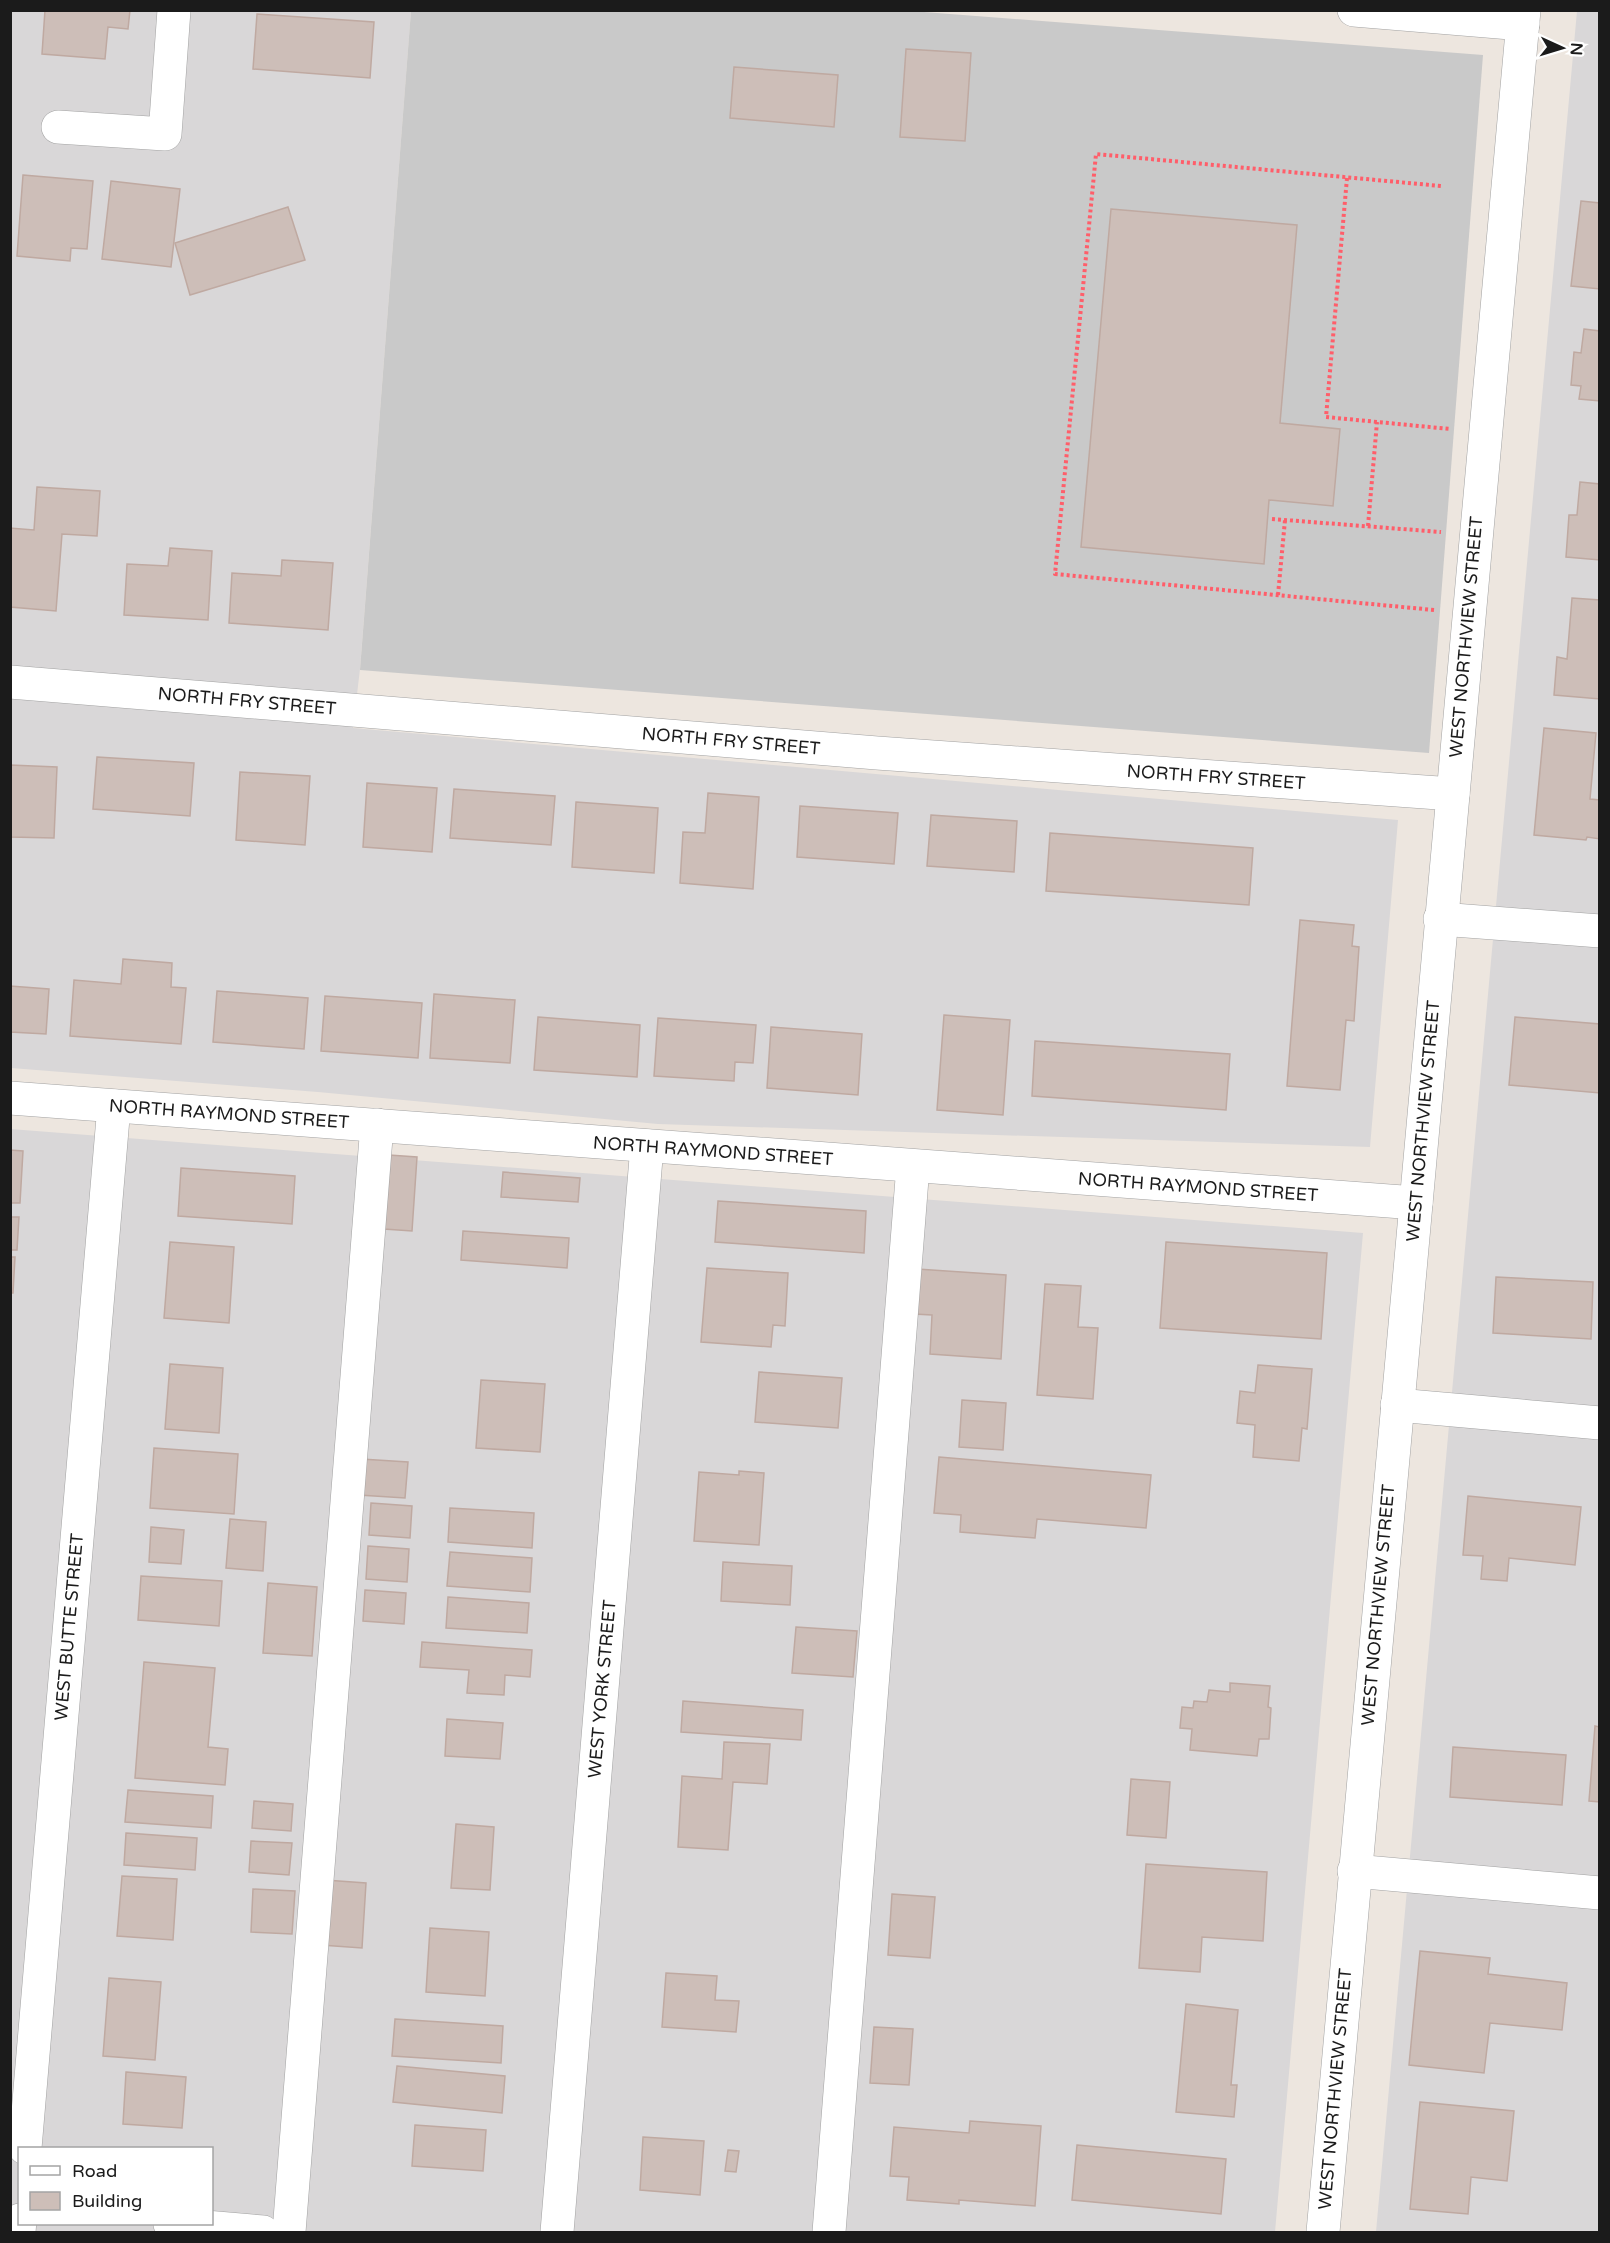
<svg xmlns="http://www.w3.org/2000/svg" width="1610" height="2243" viewBox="0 0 1610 2243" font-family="'Varela Round',sans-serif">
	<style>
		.residential { fill: #d9d7d8; fill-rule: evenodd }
		.religious { fill: #c9c9c9 }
		.building { fill: #cdbeb8; stroke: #bfa9a1; stroke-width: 1.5 }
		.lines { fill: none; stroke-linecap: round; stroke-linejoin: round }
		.minor-casing { stroke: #a2a2a2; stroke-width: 34 }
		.path { stroke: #ff5e6a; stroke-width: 4; stroke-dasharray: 3 3; stroke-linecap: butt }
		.minor { stroke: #fff; stroke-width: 33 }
		.labels { text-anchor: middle; stroke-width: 5; stroke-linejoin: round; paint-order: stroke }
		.street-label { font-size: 18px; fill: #1b1b1b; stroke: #fff }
	</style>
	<rect width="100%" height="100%" fill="#ede6df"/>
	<!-- residential -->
	<g class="residential">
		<path d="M 10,11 L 411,11 L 360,669 L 353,728 L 1398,820 L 1370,1147 L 658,1124 L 318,1092 L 11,1068 Z"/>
		<path d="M 1577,11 L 1599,11 L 1599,2232 L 1376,2232 Z"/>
		<path d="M 10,1129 L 1363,1233 L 1275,2232 L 11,2232 ZM 20,2148 L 212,2148 L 212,2224 L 20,2224 Z"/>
	</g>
	<!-- religious -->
	<path class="religious" d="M 411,11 L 911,11 L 1483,55 L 1429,753 L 360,670 Z"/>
	<!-- building -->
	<g class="building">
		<path d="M 45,10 L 130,10 L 128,29 L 108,27 L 105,59 L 42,54 Z"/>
		<path d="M 257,14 L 374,22 L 370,78 L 253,69 Z"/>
		<path d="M 906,49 L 971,53 L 965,141 L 900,137 Z"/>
		<path d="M 734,67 L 838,75 L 834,127 L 730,118 Z"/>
		<path d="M 23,175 L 93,181 L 87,249 L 71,248 L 70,261 L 17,256 Z"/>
		<path d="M 111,181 L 180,189 L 171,267 L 102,259 Z"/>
		<path d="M 1581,201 L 1600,203 L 1600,289 L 1571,286 Z"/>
		<path d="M 288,207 L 305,260 L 190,295 L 175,243 Z"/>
		<path d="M 1111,209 L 1297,225 L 1280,423 L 1340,429 L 1333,506 L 1269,500 L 1264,564 L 1081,547 Z"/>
		<path d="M 1584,329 L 1600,331 L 1600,401 L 1579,399 L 1581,386 L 1571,385 L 1574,352 L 1581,353 Z"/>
		<path d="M 1580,482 L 1600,484 L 1600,560 L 1566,557 L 1569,515 L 1577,515 Z"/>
		<path d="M 37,487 L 100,491 L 97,536 L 62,534 L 56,611 L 10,607 L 10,528 L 34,530 Z"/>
		<path d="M 170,548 L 212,551 L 208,620 L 124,615 L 127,564 L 168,566 Z"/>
		<path d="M 282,560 L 333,563 L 328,630 L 229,623 L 232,573 L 281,576 Z"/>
		<path d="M 1572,598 L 1600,600 L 1600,699 L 1554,695 L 1557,657 L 1567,659 Z"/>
		<path d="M 1544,728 L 1596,733 L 1590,799 L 1600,800 L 1600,839 L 1587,837 L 1586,840 L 1534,835 Z"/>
		<path d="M 97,757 L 194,763 L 190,816 L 93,809 Z"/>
		<path d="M 10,765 L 57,767 L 54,838 L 10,837 Z"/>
		<path d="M 240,772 L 310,776 L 305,845 L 236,840 Z"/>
		<path d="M 367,783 L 437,788 L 432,852 L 363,847 Z"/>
		<path d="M 454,789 L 555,796 L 551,845 L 450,838 Z"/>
		<path d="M 708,793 L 759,797 L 753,889 L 680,883 L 683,832 L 705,833 Z"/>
		<path d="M 576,802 L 658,808 L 654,873 L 572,867 Z"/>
		<path d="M 800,806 L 898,813 L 894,864 L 797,857 Z"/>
		<path d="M 931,815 L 1017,821 L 1014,872 L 927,866 Z"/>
		<path d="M 1050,833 L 1253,848 L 1249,905 L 1046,891 Z"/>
		<path d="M 1300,920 L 1354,925 L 1352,946 L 1359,947 L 1354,1021 L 1346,1020 L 1340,1090 L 1287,1086 Z"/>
		<path d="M 123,959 L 172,963 L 171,987 L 186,988 L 181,1044 L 70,1036 L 74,980 L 121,984 Z"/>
		<path d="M 10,986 L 49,989 L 46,1034 L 10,1032 Z"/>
		<path d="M 217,991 L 308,998 L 304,1049 L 213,1042 Z"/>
		<path d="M 434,994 L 515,1000 L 510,1063 L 430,1058 Z"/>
		<path d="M 325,996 L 422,1003 L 418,1058 L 321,1051 Z"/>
		<path d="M 944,1015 L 1010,1020 L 1003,1115 L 937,1110 Z"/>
		<path d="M 538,1017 L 640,1025 L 637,1077 L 534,1070 Z"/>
		<path d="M 1515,1017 L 1600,1024 L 1600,1093 L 1509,1085 Z"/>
		<path d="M 658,1018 L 756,1025 L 753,1063 L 735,1062 L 734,1081 L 654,1076 Z"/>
		<path d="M 771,1027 L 862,1034 L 858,1095 L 767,1088 Z"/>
		<path d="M 1035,1041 L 1230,1054 L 1226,1110 L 1032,1096 Z"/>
		<path d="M 10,1150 L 23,1151 L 20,1203 L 10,1203 Z"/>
		<path d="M 389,1155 L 417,1157 L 412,1231 L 384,1229 Z"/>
		<path d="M 181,1168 L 295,1176 L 292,1224 L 178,1216 Z"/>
		<path d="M 503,1172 L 580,1178 L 578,1202 L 501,1197 Z"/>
		<path d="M 718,1201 L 866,1211 L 864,1253 L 715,1242 Z"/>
		<path d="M 10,1217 L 19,1217 L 17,1250 L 10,1250 Z"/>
		<path d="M 463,1231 L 569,1238 L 567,1268 L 461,1260 Z"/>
		<path d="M 170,1242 L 234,1247 L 229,1323 L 164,1318 Z"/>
		<path d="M 1166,1242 L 1327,1253 L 1321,1339 L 1160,1328 Z"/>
		<path d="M 10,1257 L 15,1257 L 13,1293 L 10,1293 Z"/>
		<path d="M 707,1268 L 788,1273 L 785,1326 L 773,1325 L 771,1347 L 701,1342 Z"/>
		<path d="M 917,1269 L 1006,1275 L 1001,1359 L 930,1354 L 932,1315 L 914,1314 Z"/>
		<path d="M 1496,1277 L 1593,1282 L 1591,1339 L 1493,1333 Z"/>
		<path d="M 1045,1284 L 1081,1286 L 1078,1327 L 1098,1328 L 1093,1399 L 1037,1395 Z"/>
		<path d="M 170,1364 L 223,1368 L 219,1433 L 165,1429 Z"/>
		<path d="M 1258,1365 L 1312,1369 L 1307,1429 L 1302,1428 L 1299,1461 L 1253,1457 L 1255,1425 L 1237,1423 L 1240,1391 L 1255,1393 Z"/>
		<path d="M 759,1372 L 842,1378 L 838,1428 L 755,1422 Z"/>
		<path d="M 481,1380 L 545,1384 L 540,1452 L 476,1448 Z"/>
		<path d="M 962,1400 L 1006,1403 L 1003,1450 L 959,1447 Z"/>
		<path d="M 154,1448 L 238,1454 L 234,1514 L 150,1508 Z"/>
		<path d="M 939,1457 L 1151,1475 L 1146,1528 L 1037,1519 L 1035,1538 L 960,1532 L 961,1515 L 934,1513 Z"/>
		<path d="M 361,1459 L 408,1462 L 405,1498 L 359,1495 Z"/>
		<path d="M 739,1471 L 764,1473 L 759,1545 L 694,1541 L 699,1472 L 739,1475 Z"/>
		<path d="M 1468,1496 L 1581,1507 L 1575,1565 L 1509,1558 L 1507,1581 L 1481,1579 L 1483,1556 L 1463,1555 Z"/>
		<path d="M 371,1503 L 412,1506 L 410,1538 L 369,1535 Z"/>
		<path d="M 450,1508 L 534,1513 L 532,1548 L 448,1542 Z"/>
		<path d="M 230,1519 L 266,1522 L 263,1571 L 226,1568 Z"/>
		<path d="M 151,1527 L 184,1530 L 181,1564 L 149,1562 Z"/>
		<path d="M 368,1546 L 409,1549 L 407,1582 L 366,1579 Z"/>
		<path d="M 450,1552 L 532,1558 L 530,1592 L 447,1586 Z"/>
		<path d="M 723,1562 L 792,1566 L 790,1605 L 721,1601 Z"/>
		<path d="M 141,1576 L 222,1581 L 219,1626 L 138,1620 Z"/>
		<path d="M 268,1583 L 317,1587 L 312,1656 L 263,1653 Z"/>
		<path d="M 365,1590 L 406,1593 L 404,1624 L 363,1621 Z"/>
		<path d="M 448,1597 L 529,1603 L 527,1633 L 446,1628 Z"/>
		<path d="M 796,1627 L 857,1631 L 853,1677 L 792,1673 Z"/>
		<path d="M 422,1642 L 532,1650 L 530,1677 L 505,1675 L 504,1695 L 467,1693 L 469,1670 L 420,1667 Z"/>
		<path d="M 144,1662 L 215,1668 L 208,1747 L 228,1749 L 225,1785 L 135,1778 Z"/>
		<path d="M 1230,1683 L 1270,1686 L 1268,1707 L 1271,1708 L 1269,1739 L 1259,1739 L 1257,1756 L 1190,1750 L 1192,1729 L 1180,1728 L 1182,1707 L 1193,1708 L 1194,1701 L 1207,1702 L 1209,1690 L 1230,1692 Z"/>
		<path d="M 683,1701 L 803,1710 L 801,1740 L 681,1732 Z"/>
		<path d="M 447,1719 L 503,1723 L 500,1759 L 445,1756 Z"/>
		<path d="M 1595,1726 L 1600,1727 L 1600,1802 L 1589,1801 Z"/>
		<path d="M 724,1742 L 770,1744 L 767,1784 L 733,1782 L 728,1850 L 678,1847 L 682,1776 L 722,1779 Z"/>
		<path d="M 1453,1747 L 1566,1755 L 1562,1805 L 1450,1797 Z"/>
		<path d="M 1131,1779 L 1170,1782 L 1166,1838 L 1127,1835 Z"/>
		<path d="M 128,1790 L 213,1796 L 211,1828 L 125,1822 Z"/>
		<path d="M 254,1801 L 293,1804 L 291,1831 L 252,1828 Z"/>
		<path d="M 456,1824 L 494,1827 L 490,1890 L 451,1888 Z"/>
		<path d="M 126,1833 L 197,1838 L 195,1870 L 124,1865 Z"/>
		<path d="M 251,1841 L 292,1843 L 289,1875 L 249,1872 Z"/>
		<path d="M 1146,1864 L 1267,1872 L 1263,1941 L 1202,1937 L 1200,1972 L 1139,1968 Z"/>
		<path d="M 122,1876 L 177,1879 L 173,1940 L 117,1936 Z"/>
		<path d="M 325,1880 L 366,1883 L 362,1948 L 321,1945 Z"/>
		<path d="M 253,1889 L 295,1891 L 292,1934 L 251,1932 Z"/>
		<path d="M 892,1894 L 935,1897 L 930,1958 L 888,1955 Z"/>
		<path d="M 430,1928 L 489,1932 L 485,1996 L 426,1992 Z"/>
		<path d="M 1420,1951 L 1490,1958 L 1488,1974 L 1567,1983 L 1562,2030 L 1490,2023 L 1484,2073 L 1409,2065 Z"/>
		<path d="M 666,1973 L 717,1976 L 715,2000 L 739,2001 L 736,2032 L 662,2027 Z"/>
		<path d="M 109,1978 L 161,1982 L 155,2060 L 103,2056 Z"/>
		<path d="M 1186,2004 L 1238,2010 L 1231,2085 L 1237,2085 L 1234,2117 L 1176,2112 Z"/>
		<path d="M 395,2019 L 503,2026 L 501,2063 L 392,2056 Z"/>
		<path d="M 874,2027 L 913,2029 L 909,2085 L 870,2083 Z"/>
		<path d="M 397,2066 L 505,2076 L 502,2113 L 393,2102 Z"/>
		<path d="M 126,2072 L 186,2077 L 182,2128 L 123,2124 Z"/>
		<path d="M 1420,2102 L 1514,2111 L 1507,2181 L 1471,2177 L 1468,2214 L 1410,2209 Z"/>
		<path d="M 970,2121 L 1041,2126 L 1035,2206 L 959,2200 L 959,2204 L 907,2200 L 909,2177 L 890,2176 L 894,2127 L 969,2133 Z"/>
		<path d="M 415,2125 L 486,2130 L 483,2171 L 412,2166 Z"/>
		<path d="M 643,2137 L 704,2141 L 700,2195 L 640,2190 Z"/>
		<path d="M 1077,2145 L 1226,2159 L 1221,2214 L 1072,2200 Z"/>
		<path d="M 728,2150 L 739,2151 L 736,2172 L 725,2171 Z"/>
	</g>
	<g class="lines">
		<!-- minor casing -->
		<g class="minor-casing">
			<g id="minor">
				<path d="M 1354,10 L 1523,24"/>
				<path d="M 58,127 L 165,134 L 174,10"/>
				<path d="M 10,682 L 877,753 L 1453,794"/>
				<path d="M 1440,919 L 1600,931"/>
				<path d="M 10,1098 L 1416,1203"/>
				<path d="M 1397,1405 L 1600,1423"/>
				<path d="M 1354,1871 L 1600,1893"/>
				<path d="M 25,2148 L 114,1106"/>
				<path d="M 170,2224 L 263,2232"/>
				<path d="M 19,2232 L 20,2220"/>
				<path d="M 289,2232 L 377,1125"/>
				<path d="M 557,2232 L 647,1146"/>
				<path d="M 829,2232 L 913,1166"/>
				<path d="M 1323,2232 L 1524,10"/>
			</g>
		</g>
		<!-- path -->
		<g class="path">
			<path d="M 1347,178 L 1326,417 L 1450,429"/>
			<path d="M 1272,519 L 1441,532"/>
			<path d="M 1368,526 L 1377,422"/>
			<path d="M 1278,595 L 1285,520"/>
			<path d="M 1434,610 L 1055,574 L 1096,154 L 1441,186"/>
		</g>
		<!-- minor -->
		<use href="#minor" class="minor"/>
	</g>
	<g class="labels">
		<!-- street labels -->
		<g class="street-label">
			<text transform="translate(1466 637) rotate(-85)" y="6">WEST NORTHVIEW STREET</text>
			<text transform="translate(247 701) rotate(5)" y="6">NORTH FRY STREET</text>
			<text transform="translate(731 741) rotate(5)" y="6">NORTH FRY STREET</text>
			<text transform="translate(1216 777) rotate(4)" y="6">NORTH FRY STREET</text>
			<text transform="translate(229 1114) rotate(4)" y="6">NORTH RAYMOND STREET</text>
			<text transform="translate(1423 1121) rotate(-85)" y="6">WEST NORTHVIEW STREET</text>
			<text transform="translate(713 1151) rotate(4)" y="6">NORTH RAYMOND STREET</text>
			<text transform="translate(1198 1187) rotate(4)" y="6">NORTH RAYMOND STREET</text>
			<text transform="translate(1378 1605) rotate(-85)" y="6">WEST NORTHVIEW STREET</text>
			<text transform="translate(69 1627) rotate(-85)" y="6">WEST BUTTE STREET</text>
			<text transform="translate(602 1689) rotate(-85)" y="6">WEST YORK STREET</text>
			<text transform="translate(1335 2089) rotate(-85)" y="6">WEST NORTHVIEW STREET</text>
		</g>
	</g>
	<!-- border -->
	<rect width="1610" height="2243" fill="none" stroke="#1b1b1b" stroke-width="24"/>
	<!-- legend -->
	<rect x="18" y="2147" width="195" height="78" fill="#ffffff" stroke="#a4a4a4" stroke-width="1.5"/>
	<rect x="30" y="2166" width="30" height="9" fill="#ffffff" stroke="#a4a4a4" stroke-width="1.5"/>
	<text x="72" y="2177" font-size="18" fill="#1b1b1b">Road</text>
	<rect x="30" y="2192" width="30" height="18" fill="#cdbeb8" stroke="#a4a4a4" stroke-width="1.5"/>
	<text x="72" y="2207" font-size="18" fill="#1b1b1b">Building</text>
	<!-- north arrow -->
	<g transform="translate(1562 48) rotate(94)" stroke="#ffffff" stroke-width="4.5" paint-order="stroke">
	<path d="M0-4.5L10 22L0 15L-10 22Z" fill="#1b1b1b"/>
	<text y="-9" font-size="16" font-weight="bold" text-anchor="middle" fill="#1b1b1b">N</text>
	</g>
</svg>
